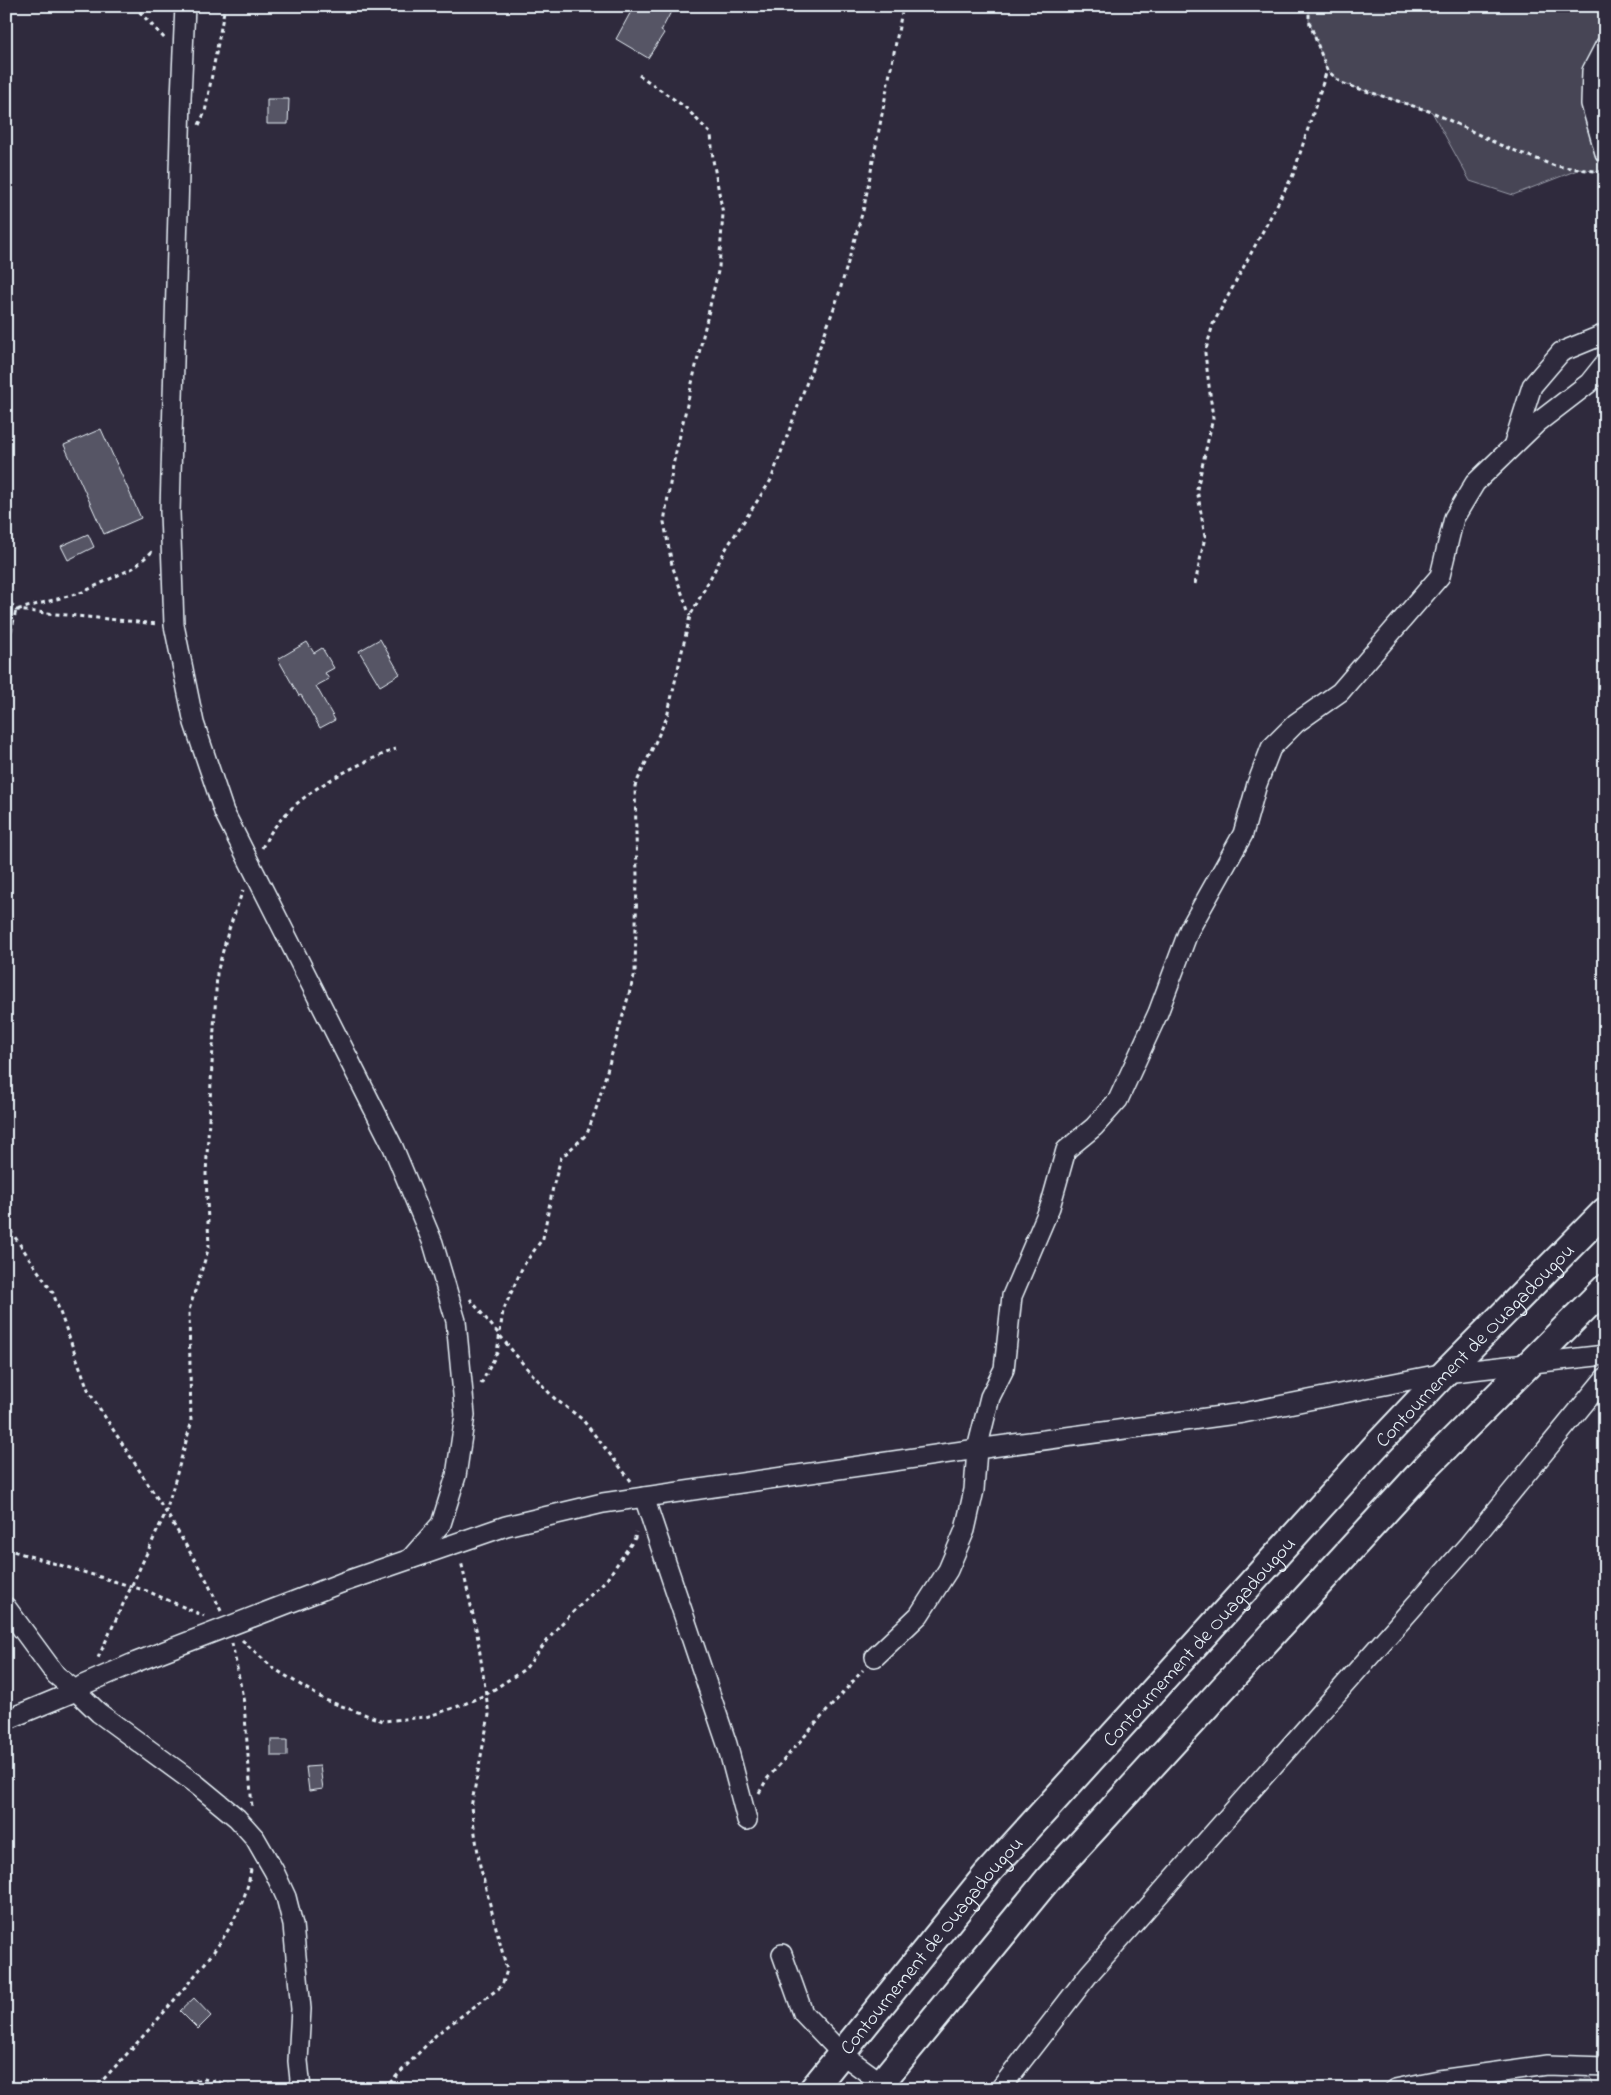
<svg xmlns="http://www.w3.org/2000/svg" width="1611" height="2095" viewBox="0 0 1611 2095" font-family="'Indie Flower',sans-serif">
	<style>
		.green { fill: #464455; stroke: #979aa6 }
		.building { fill: #575565; stroke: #e8f1f8 }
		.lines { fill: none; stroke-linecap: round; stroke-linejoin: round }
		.minor-casing { stroke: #e8f1f8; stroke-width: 22 }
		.highway-casing { stroke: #e8f1f8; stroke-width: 30 }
		.path { stroke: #e8f1f8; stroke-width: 3; stroke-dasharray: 4 4; stroke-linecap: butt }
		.minor { stroke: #2f2a3d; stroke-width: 19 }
		.highway { stroke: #2f2a3d; stroke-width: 26 }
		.labels { text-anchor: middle; stroke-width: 4; stroke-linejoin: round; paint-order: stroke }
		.street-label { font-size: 20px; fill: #e8f1f8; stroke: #2f2a3d }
	</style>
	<rect width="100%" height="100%" fill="#2f2a3d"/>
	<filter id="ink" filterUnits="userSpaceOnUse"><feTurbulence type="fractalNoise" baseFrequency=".02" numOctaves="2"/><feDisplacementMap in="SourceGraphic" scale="10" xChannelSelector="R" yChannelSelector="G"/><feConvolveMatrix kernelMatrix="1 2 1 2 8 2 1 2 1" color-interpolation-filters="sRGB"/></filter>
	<g filter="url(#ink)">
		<!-- green -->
		<g class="green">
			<path d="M 1309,6 L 1605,6 L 1605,173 L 1580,169 L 1513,195 L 1470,181 L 1432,112 L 1341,83 L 1327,70 L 1309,21 Z"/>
			<path d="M 1590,2078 L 1593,2089 L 1542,2089 Z"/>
		</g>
		<!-- building -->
		<g class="building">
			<path d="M 634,6 L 674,6 L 661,31 L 664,33 L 648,58 L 616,39 Z"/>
			<path d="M 267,99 L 289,99 L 288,124 L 267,124 Z"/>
			<path d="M 101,429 L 141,518 L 104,534 L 64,445 Z"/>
			<path d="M 88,534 L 94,547 L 68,560 L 61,546 Z"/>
			<path d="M 380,639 L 400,674 L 380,686 L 359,651 Z"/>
			<path d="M 307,642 L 314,653 L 322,648 L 334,668 L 325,673 L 329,679 L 316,686 L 335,720 L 320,728 L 301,695 L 299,696 L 278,659 Z"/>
			<rect x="271" y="1740" width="16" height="16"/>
			<path d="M 320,1766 L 323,1789 L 309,1791 L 306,1767 Z"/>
			<path d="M 194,1998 L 211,2016 L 198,2029 L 180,2011 Z"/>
		</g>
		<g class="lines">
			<!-- minor casing -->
			<g class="minor-casing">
				<g id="minor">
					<path d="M 185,6 L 181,98 L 170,512 L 174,625 L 194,723 L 224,812 L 393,1147 L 433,1243 L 456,1321 L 465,1415 L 456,1476 L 441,1524 L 410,1559"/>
					<path d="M 1605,46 L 1592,71 L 1591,104 L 1605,153"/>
					<path d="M 1514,443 L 1532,386 L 1561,352 L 1605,334"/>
					<path d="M 644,1497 L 727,1744 L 747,1820"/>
					<path d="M 6,1607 L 56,1675 L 76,1691 L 99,1713 L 197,1785 L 237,1818 L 255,1838 L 274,1871 L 286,1897 L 293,1925 L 301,2009 L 298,2061 L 301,2089"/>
					<path d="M 875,1657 L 919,1615 L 948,1570 L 965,1530 L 974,1490 L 977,1449 L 990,1397 L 1004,1369 L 1012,1296 L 1050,1207 L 1066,1150 L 1094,1127 L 1118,1100 L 1158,1013 L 1189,930 L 1243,834 L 1257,784 L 1271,748 L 1296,723 L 1340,692 L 1440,576 L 1454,518 L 1475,483 L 1537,423 L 1589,383 L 1605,363"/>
					<path d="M 6,1720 L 76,1691 L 83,1685 L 136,1662 L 341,1583 L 506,1526 L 603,1503 L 977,1449 L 1243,1413 L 1445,1373 L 1605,1355"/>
					<path d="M 782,1954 L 803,2013 L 842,2054 L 890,2089"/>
					<path d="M 1000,2089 L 1089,1974 L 1469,1544 L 1605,1378"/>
					<path d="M 1395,2089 L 1439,2080 L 1547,2065 L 1605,2067"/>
				</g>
			</g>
			<!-- highway casing -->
			<g class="highway-casing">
				<g id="highway">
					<path id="s1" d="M 813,2089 L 987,1874 L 1374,1448 L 1445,1373 L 1605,1211"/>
					<path d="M 876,2089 L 1049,1878 L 1426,1467 L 1605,1288"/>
				</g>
			</g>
			<!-- path -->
			<g class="path">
				<path d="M 134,6 L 166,40"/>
				<path d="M 1309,6 L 1309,21 L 1327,70 L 1341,83 L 1432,112 L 1500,145 L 1555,166 L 1602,172"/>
				<path d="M 639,75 L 685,107 L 711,134 L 713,160 L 723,214 L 719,267 L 673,465 L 664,522 L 672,565 L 690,616"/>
				<path d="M 199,125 L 205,112 L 225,6"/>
				<path d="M 1195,584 L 1205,537 L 1197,489 L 1213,418 L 1205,353 L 1213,324 L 1293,175 L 1327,70"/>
				<path d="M 6,597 L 16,610 L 158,624"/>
				<path d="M 6,655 L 16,610 L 83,592 L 133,568 L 153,551"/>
				<path d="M 262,848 C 286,797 346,769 396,749"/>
				<path d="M 6,1224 L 53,1293 L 89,1392 L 166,1512 L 97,1660"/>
				<path d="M 470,1299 L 524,1365 L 554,1398 L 582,1419 L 631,1481"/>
				<path d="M 481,1384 L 497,1353 L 503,1311 L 523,1266 L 543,1238 L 553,1187 L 561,1158 L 587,1134 L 597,1106 L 635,973 L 637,876 L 635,786 L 667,717 L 690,616 L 727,547 L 771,480 L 838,297 L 864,207 L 903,6"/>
				<path d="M 6,1549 L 147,1591 L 204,1616"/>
				<path d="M 221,1611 L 206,1579 L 166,1512 L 191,1424 L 189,1310 L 209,1247 L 206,1174 L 217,973 L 228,932 L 243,890"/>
				<path d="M 242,1640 L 273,1668 L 325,1700 L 383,1721 L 426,1717 L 462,1705 L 487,1694 L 525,1669 L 559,1626 L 607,1579 L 635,1538 L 636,1532"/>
				<path d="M 232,1643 L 244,1703 L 252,1808"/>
				<path d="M 759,1793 L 767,1779 L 863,1670"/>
				<path d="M 91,2089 L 99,2084 C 127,2054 154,2025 180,1993 C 211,1957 244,1918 251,1869"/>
				<path d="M 148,2089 L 204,2079 L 224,2083"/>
				<path d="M 214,2089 L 224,2083 L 237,2089"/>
				<path d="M 384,2089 L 437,2034 L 502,1986 L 507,1970 L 480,1866 L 471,1807 L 489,1715 L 477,1633 L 461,1561"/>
			</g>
			<!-- minor -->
			<use href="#minor" class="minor"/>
			<!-- highway -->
			<use href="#highway" class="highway"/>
		</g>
	</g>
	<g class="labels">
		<!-- street labels -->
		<g class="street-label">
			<text dy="7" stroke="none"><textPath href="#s1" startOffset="996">Contournement de Ouagadougou</textPath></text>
			<text dy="7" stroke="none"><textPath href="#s1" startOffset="591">Contournement de Ouagadougou</textPath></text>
			<text dy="7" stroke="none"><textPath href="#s1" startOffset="186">Contournement de Ouagadougou</textPath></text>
		</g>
	</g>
	<!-- margin -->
	<rect width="1611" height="2095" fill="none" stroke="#2f2a3d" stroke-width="25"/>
	<rect x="12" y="12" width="1586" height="2070" fill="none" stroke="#e8f1f8" stroke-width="2" filter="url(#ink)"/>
</svg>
